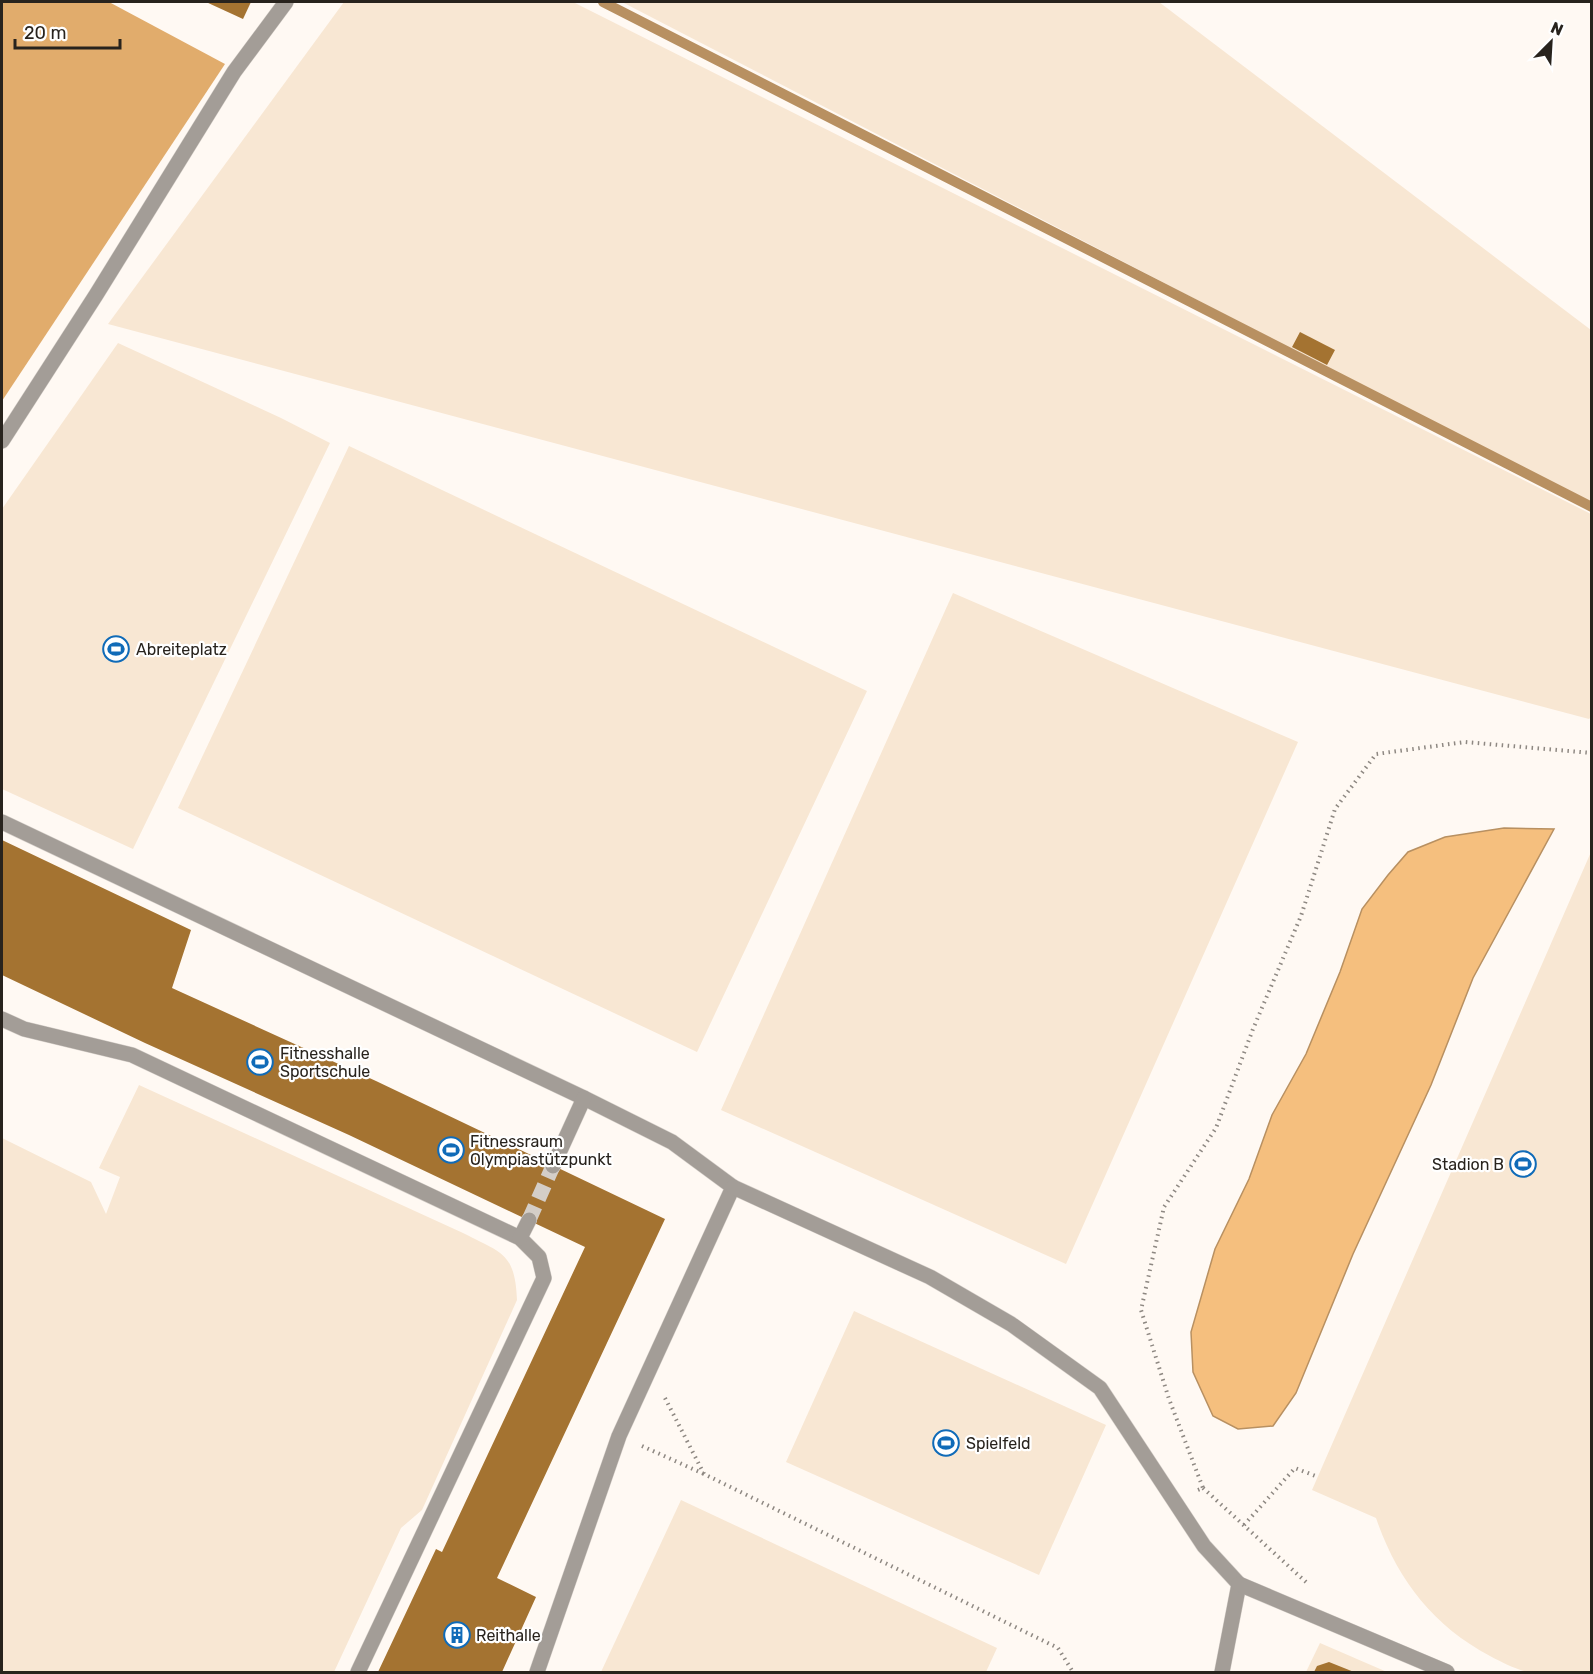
<svg xmlns="http://www.w3.org/2000/svg" width="1593" height="1674" viewBox="0 0 1593 1674" font-family="Rubik,sans-serif">
	<style>
		.green { fill: #f8e7d3 }
		.forest { fill: #e1ac6c }
		.water { fill: #f5bf7e; stroke: #b89061; stroke-width: 1.5 }
		.lines { fill: none; stroke-linecap: round; stroke-linejoin: round }
		.stream { stroke: #b89061; stroke-width: 10 }
		.building { fill: #a47331 }
		.minor-tunnel { stroke: #d4cec8; stroke-width: 15; stroke-dasharray: 15 8; stroke-linecap: butt }
		.minor-casing { stroke: #d8d2cc; stroke-width: 16 }
		.path { stroke: #8e8882; stroke-width: 4; stroke-dasharray: 1.5 4.5; stroke-linecap: butt }
		.minor { stroke: #a39d97; stroke-width: 15 }
		.labels { text-anchor: middle; stroke-width: 4.5; stroke-linejoin: round; paint-order: stroke }
		.poi-label { font-size: 16px; fill: #28231d; stroke: #fff; text-anchor: start }
	</style>
	<rect width="100%" height="100%" fill="#fff9f3"/>
	<!-- green -->
	<g class="green">
		<path d="M 344,2 L 573,2 L 1591,514 L 1591,717 L 1589,719 L 108,324 Z"/>
		<path d="M 622,2 L 1159,2 L 1591,330 L 1591,504 Z"/>
		<path d="M 118,343 L 281,418 L 330,443 L 133,849 L 2,789 L 2,509 Z"/>
		<path d="M 349,446 L 867,691 L 697,1052 L 178,808 Z"/>
		<path d="M 953,593 L 1298,742 L 1066,1264 L 721,1110 Z"/>
		<path d="M 1591,852 L 1591,1672 C 1571,1673 1547,1674 1528,1672 C 1515,1669 1501,1662 1490,1656 C 1432,1625 1397,1579 1376,1518 L 1312,1490 Z"/>
		<path d="M 139,1085 L 463,1233 C 502,1253 515,1253 517,1300 L 422,1510 L 401,1528 L 334,1672 L 2,1672 L 2,1138 L 91,1182 L 106,1214 L 120,1177 L 99,1168 Z"/>
		<path d="M 854,1311 L 1106,1425 L 1039,1575 L 786,1462 Z"/>
		<path d="M 681,1500 L 997,1648 L 986,1672 L 601,1672 Z"/>
		<path d="M 1320,1643 L 1387,1672 L 1306,1672 Z"/>
	</g>
	<!-- forest -->
	<path class="forest" d="M 2,2 L 109,2 L 225,64 L 2,401 Z"/>
	<!-- water -->
	<path class="water" d="M 1504,828 L 1554,829 L 1473,978 L 1431,1085 L 1353,1254 L 1296,1393 L 1273,1426 L 1238,1429 L 1213,1416 L 1193,1372 L 1191,1332 L 1215,1249 L 1249,1179 L 1272,1115 L 1306,1054 L 1340,972 L 1362,909 L 1388,875 L 1408,852 L 1445,837 Z"/>
	<g class="lines">
		<!-- stream -->
		<path class="stream" d="M 603,2 L 1592,507"/>
	</g>
	<!-- building -->
	<g class="building">
		<path d="M 206,2 L 251,2 L 243,19 Z"/>
		<path d="M 1300,332 L 1335,350 L 1327,365 L 1292,347 Z"/>
		<path d="M 2,840 L 191,930 L 172,988 L 376,1081 L 665,1219 L 497,1578 L 536,1597 L 502,1672 L 378,1672 L 436,1549 L 442,1552 L 585,1247 L 349,1135 L 145,1043 L 2,975 Z"/>
		<path d="M 1329,1662 L 1354,1672 L 1314,1672 L 1317,1666 Z"/>
	</g>
	<g class="lines">
		<!-- minor-tunnel -->
		<path class="minor-tunnel" d="M 529,1220 L 553,1166"/>
		<!-- minor casing -->
		<g class="minor-casing">
			<g id="minor">
				<path d="M 2,441 L 96,295 L 234,72 L 286,2"/>
				<path d="M 2,822 L 584,1098 L 672,1142 L 733,1187 L 619,1436 L 537,1672"/>
				<path d="M 2,1019 L 24,1029 L 132,1055 L 520,1238 L 539,1257 L 544,1278 L 358,1672"/>
				<path d="M 553,1166 L 584,1098"/>
				<path d="M 733,1187 L 930,1277 L 1011,1324 L 1100,1388 L 1204,1546 L 1239,1584 L 1222,1672"/>
				<path d="M 520,1238 L 529,1220"/>
				<path d="M 1239,1584 L 1447,1672"/>
			</g>
		</g>
		<!-- path -->
		<g class="path">
			<path d="M 665,1398 L 704,1474 L 1058,1648 L 1073,1672"/>
			<path d="M 642,1446 L 704,1474"/>
			<path d="M 1203,1488 L 1307,1583"/>
			<path d="M 1198,1490 L 1203,1488 L 1169,1399 L 1141,1310 L 1164,1207 L 1216,1128 L 1253,1029 L 1301,916 L 1335,809 L 1376,754 L 1465,742 L 1592,753"/>
			<path d="M 1244,1525 L 1295,1468 L 1318,1477"/>
		</g>
		<!-- minor -->
		<use href="#minor" class="minor"/>
	</g>
	<!-- icons -->
	<defs>
		<g id="stadium-ring" transform="scale(1.35)"><circle r="9.5" fill="#fff" stroke="#106bb8" stroke-width="1.5"/><path d="M0-5a6.5 5 0 1 0 0 10a6.5 5 0 1 0 0-10ZM-3.5-1.8h7v3.6h-7Z" fill="#106bb8"/></g>
		<g id="building-ring" transform="scale(1.35)"><circle r="9.5" fill="#fff" stroke="#106bb8" stroke-width="1.5"/><path d="M-4-6H4V6H1V3H-1V6H-4ZM-2.5-4.3h1.7v1.8h-1.7ZM.8-4.3h1.7v1.8H.8ZM-2.5-1h1.7V.8h-1.7ZM.8-1h1.7V.8H.8Z" fill="#106bb8"/></g>
	</defs>
	<g fill-rule="evenodd">
		<use href="#stadium-ring" x="116" y="649"/>
		<use href="#stadium-ring" x="260" y="1062"/>
		<use href="#stadium-ring" x="451" y="1150"/>
		<use href="#stadium-ring" x="1523" y="1164"/>
		<use href="#stadium-ring" x="946" y="1443"/>
		<use href="#building-ring" x="457" y="1635"/>
	</g>
	<g class="labels">
		<!-- poi labels -->
		<g class="poi-label">
			<text x="136" y="655">Abreiteplatz</text>
			<text x="280" y="1059">Fitnesshalle<tspan x="280" dy="18">Sportschule</tspan></text>
			<text x="470" y="1147">Fitnessraum<tspan x="470" dy="18">Olympiastützpunkt</tspan></text>
			<text x="1504" y="1170" text-anchor="end">Stadion B</text>
			<text x="966" y="1449">Spielfeld</text>
			<text x="476" y="1641">Reithalle</text>
		</g>
	</g>
	<!-- border -->
	<rect width="1593" height="1674" fill="none" stroke="#28231d" stroke-width="6"/>
	<!-- north arrow -->
	<g transform="translate(1551 42) rotate(24)" stroke="#ffffff" stroke-width="4.5" paint-order="stroke">
	<path d="M0-4.5L10 22L0 15L-10 22Z" fill="#28231d"/>
	<text y="-9" font-size="16" font-weight="bold" text-anchor="middle" fill="#28231d">N</text>
	</g>
	<!-- scale -->
	<path d="M15 39v9h105v-9" fill="none" stroke="#28231d" stroke-width="3"/>
	<text x="24" y="39" font-size="18" fill="#28231d" stroke="#ffffff" stroke-width="4.5" paint-order="stroke">20 m</text>
</svg>
